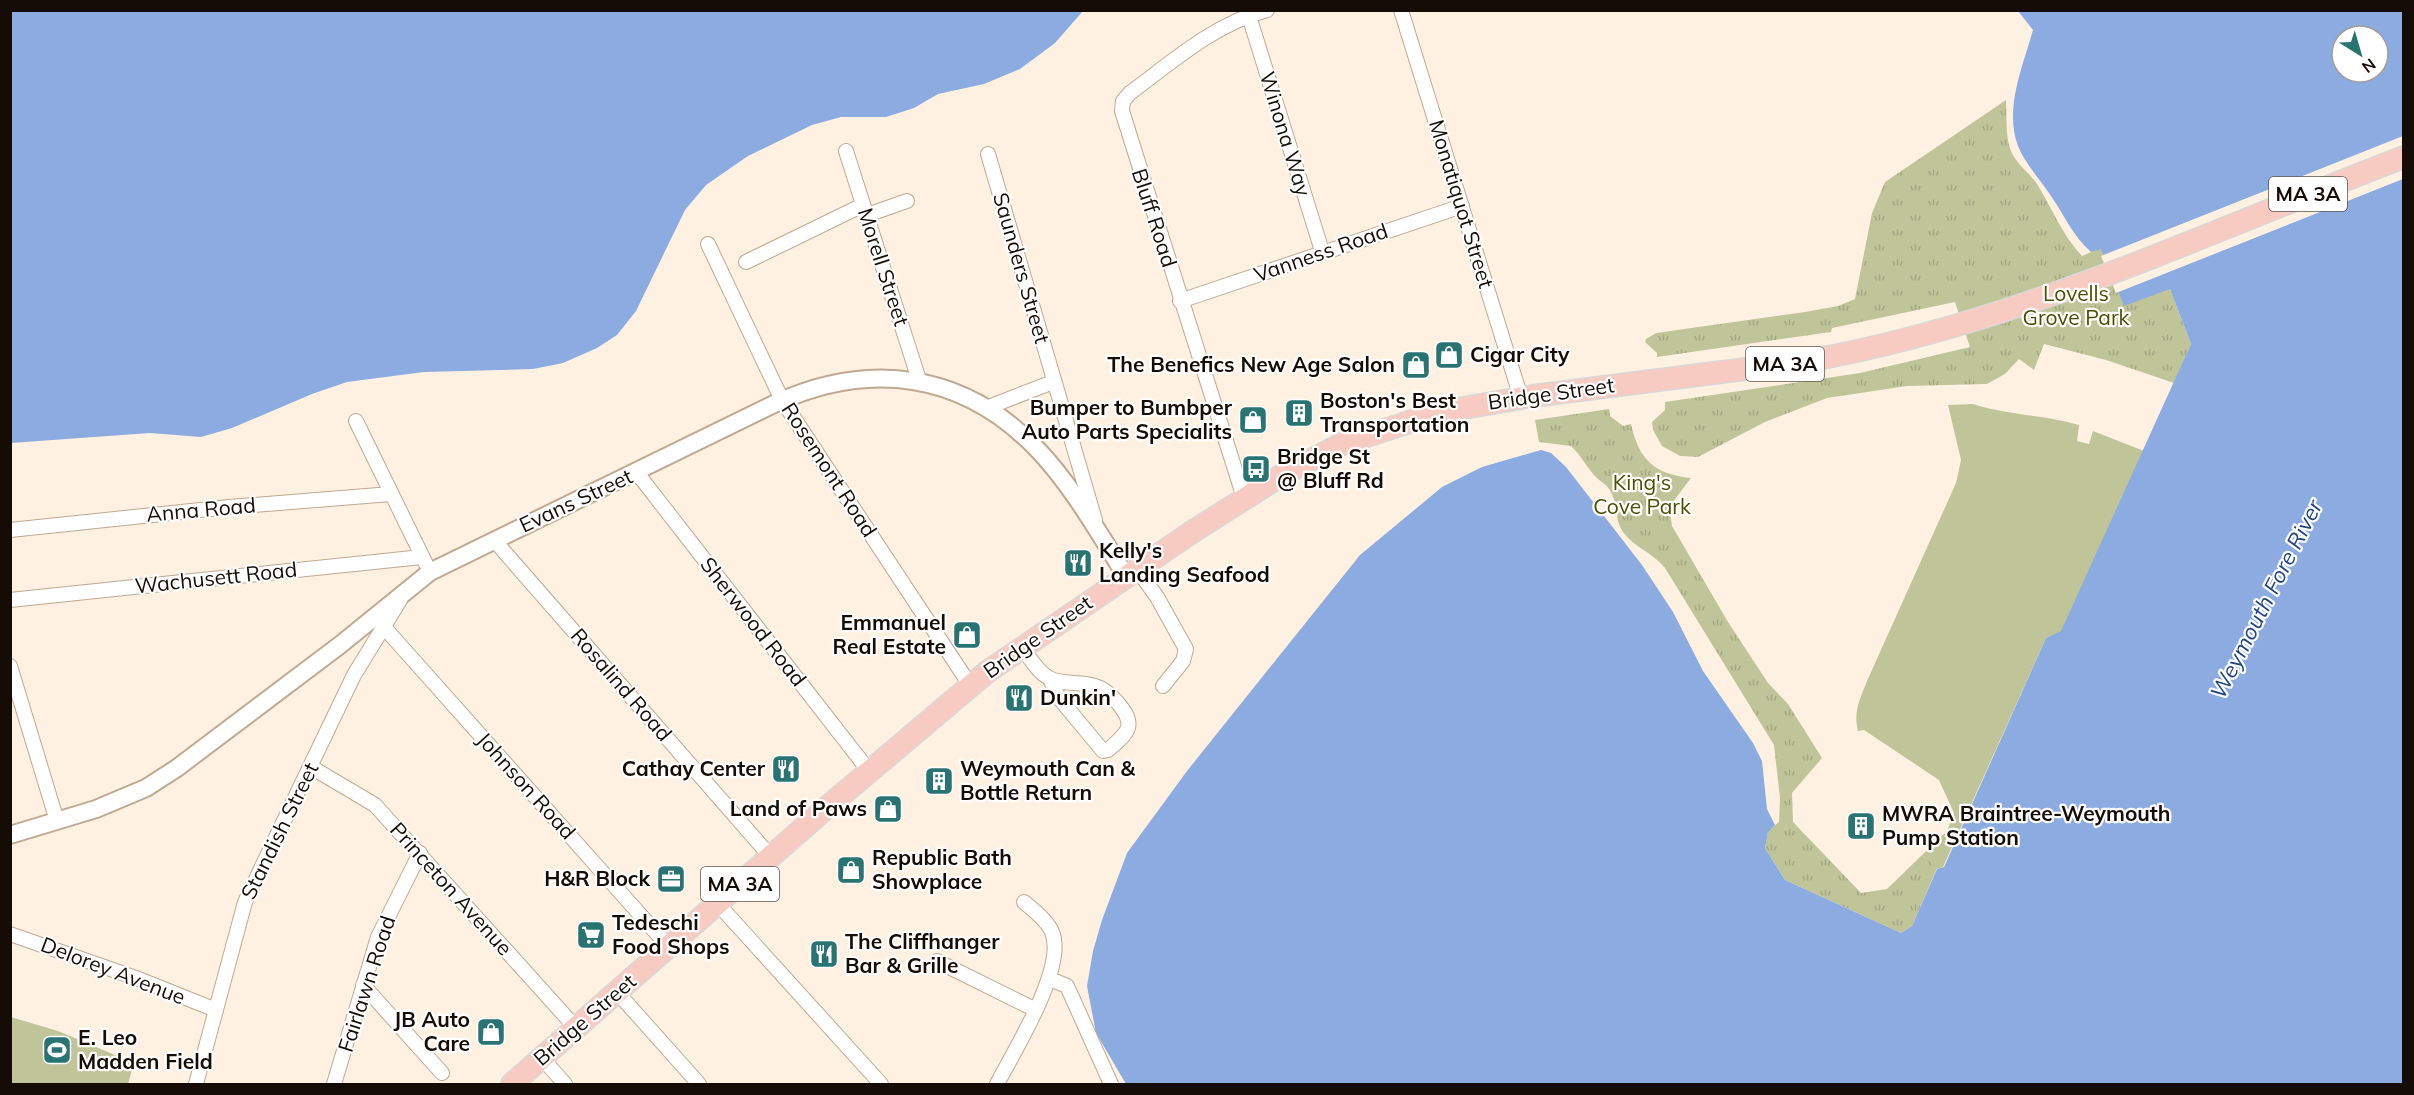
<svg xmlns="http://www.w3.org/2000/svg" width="2414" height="1095" viewBox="0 0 2414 1095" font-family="Mulish,sans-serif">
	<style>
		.grass { fill: #bfc599 }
		.park { fill: url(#park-tufts) }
		.water { fill: #8cabe1; fill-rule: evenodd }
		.pier { fill: #fff1e2 }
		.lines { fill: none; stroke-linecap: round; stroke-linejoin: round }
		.minor-casing { stroke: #bfa991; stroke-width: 16 }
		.tertiary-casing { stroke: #bfa991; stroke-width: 20 }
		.primary-casing { stroke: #d9d8d7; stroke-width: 24 }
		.minor { stroke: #fff; stroke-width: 14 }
		.tertiary { stroke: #fff; stroke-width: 16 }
		.primary { stroke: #f8cbc2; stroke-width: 21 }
		.labels { text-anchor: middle; stroke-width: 4.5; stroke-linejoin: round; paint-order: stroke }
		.shield { fill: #fff; stroke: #5a5550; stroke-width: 1.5 }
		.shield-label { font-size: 20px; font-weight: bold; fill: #140c05 }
		.street-label { font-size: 21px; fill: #140c05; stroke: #fff }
		.park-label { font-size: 21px; fill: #494f00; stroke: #fff }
		.poi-label { font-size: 21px; font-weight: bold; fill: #140c05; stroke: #fff; text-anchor: start }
		.water-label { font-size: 22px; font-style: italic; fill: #1f4283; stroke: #fff }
	</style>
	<defs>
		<pattern id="park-tufts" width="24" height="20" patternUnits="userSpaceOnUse" patternTransform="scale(1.5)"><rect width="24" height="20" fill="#bfc599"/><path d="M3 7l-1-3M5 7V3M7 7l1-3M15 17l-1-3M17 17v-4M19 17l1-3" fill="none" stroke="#a3a882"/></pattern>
	</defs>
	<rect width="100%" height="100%" fill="#fff1e2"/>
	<!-- grass -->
	<g class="grass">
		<path d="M 1973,404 C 2007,415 2044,415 2079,425 L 2077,441 L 2089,444 L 2093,431 L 2144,451 L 2061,632 L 2046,638 L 1943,867 L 1937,869 L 1922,855 L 1947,831 L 1954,813 L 1939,780 L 1864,730 L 1858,731 C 1853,712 1860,699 1867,681 L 1956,483 L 1961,460 L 1948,405 Z"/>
		<path d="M 11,1017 L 58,1031 L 134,1063 L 128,1084 L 11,1084 Z"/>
	</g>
	<!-- park -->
	<g class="park">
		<path d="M 2006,100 C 2007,116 2005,136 2011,151 C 2017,165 2029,172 2037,184 C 2052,208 2062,235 2082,256 L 2101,248 L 2170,289 L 2191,344 L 2174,383 L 2106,360 L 2044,344 L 2034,370 L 2019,359 L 2005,374 L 1987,384 L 1907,386 L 1827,398 L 1765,422 L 1698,457 L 1680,456 L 1662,446 L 1653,430 L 1652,422 L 1665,410 L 1665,402 L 1860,373 L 1970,347 L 1955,302 L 1832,328 L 1831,332 L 1657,357 L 1657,353 L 1645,342 L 1646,339 L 1656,333 L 1805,312 L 1838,306 L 1855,299 L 1872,213 L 1885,182 Z"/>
		<path d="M 1609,409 L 1610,416 L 1623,426 L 1631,424 C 1639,460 1654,474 1691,478 L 1669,507 L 1672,526 L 1728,622 L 1768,683 L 1788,704 L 1822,758 L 1792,793 L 1793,822 L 1861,893 L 1887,889 L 1922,855 L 1937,868 L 1912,926 L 1901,933 L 1785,880 L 1765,848 L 1768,831 L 1779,822 L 1780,798 L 1774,745 L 1665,568 C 1652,552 1635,548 1623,532 C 1614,519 1618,505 1611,492 C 1608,486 1603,483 1598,479 C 1587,469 1582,456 1571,446 L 1539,442 L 1535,420 Z"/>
	</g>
	<!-- water -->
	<g class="water">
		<path d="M 10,11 L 11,10 L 1083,11 L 1055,43 L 1020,69 L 984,84 L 938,94 L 914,108 L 886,117 L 841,117 L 812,125 L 748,156 L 706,185 L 685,210 L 636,311 L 617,335 L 597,348 L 563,363 L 533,369 L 424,372 L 347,382 L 312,394 L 232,428 L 201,437 L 150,433 L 11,443 Z"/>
		<path d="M 2018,11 L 2403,11 L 2403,1084 L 1126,1084 L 1096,1033 L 1087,986 L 1093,951 L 1102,920 L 1127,853 L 1187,771 L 1360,555 L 1442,487 L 1482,467 L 1541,450 L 1551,453 L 1566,467 L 1642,565 L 1673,612 L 1703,671 L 1753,743 L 1762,761 L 1767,809 L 1775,825 L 1768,832 L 1765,848 L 1785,880 L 1901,933 L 1912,926 L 1937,869 L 1944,867 L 2046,638 L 2061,631 L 2191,344 L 2170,289 L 2124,306 L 2101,249 L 2091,252 C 2072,235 2065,216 2051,196 C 2041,180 2025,164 2018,146 C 2004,109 2023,66 2033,30 ZM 2342,36 L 2378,36 L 2378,72 L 2342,72 Z"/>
	</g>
	<!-- pier -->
	<path class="pier" d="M 2403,136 L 2403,179 L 2116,293 L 2101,256 Z"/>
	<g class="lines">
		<!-- minor casing -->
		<g class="minor-casing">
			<g id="minor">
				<path d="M 1401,10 L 1521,398"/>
				<path d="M 1249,16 L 1322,251"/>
				<path d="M 846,151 L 920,383"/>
				<path d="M 988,154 L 1095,520"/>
				<path d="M 867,215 L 907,201"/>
				<path d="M 708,244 L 782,400 L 970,685"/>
				<path d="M 746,262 L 863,205"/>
				<path d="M 1180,301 L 1462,206"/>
				<path d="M 986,408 L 1053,382"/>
				<path d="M 356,421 L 426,564"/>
				<path d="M 637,473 L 869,771"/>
				<path d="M 1244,498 L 1122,111 L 1123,101 L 1130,93 C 1172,62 1214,24 1267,10"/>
				<path d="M 10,530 L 229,507 L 391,494"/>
				<path d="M 494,540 L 771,857"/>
				<path d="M 1137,569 L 1157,597 L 1186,649 L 1183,661 L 1163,686"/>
				<path d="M 10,600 L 422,557"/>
				<path d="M 383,626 L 669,947"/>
				<path d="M 1021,646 C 1029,656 1037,672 1049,678 C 1062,685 1080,681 1095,686 C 1105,689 1111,695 1117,702 C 1137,725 1129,732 1108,750 L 1103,751 L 1059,698 L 1050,679"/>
				<path d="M 10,666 L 57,821"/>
				<path d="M 311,767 L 375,805 L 576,1028"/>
				<path d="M 718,904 L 881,1084"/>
				<path d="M 10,934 L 136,978 L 216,1010"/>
				<path d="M 937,961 L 1034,1009"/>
				<path d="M 1050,979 L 1067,986 L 1111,1084"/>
				<path d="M 363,985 L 442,1073"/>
				<path d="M 617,992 L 699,1084"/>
				<path d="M 542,1058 L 565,1084"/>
				<path d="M 196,1084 L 245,902 L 354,675 L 400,600"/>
				<path d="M 334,1084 L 378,937 L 420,853"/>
				<path d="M 997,1084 C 1014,1051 1067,967 1052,932 C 1047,920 1033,910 1024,902"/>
			</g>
		</g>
		<!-- tertiary casing -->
		<g class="tertiary-casing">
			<path id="tertiary" d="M 10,835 L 96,809 L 146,788 L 177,768 L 340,645 L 430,572 L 774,404 C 869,360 963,372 1037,449 C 1071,484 1100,535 1126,576"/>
		</g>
		<!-- primary casing -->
		<g class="primary-casing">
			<path id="primary" d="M 512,1084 L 825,809 L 987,672 L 1192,532 L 1282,475 L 1342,444 L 1440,412 L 1533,396 L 1801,362 C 2012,326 2205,233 2404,157"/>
		</g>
		<!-- minor -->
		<use href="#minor" class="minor"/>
		<!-- tertiary -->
		<use href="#tertiary" class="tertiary"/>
		<!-- primary -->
		<use href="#primary" class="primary"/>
	</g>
	<!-- icons -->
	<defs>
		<g id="shop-square" transform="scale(1.5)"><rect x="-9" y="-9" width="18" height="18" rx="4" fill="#297372" stroke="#fff"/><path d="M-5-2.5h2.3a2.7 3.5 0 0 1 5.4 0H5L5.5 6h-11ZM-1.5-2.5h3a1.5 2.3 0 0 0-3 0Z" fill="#fff"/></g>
		<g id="building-square" transform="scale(1.5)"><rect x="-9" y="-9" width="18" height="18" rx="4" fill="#297372" stroke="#fff"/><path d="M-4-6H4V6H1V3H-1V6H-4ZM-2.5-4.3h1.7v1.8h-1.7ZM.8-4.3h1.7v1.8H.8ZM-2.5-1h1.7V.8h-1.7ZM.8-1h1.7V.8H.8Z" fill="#fff"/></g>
		<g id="bus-square" transform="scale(1.5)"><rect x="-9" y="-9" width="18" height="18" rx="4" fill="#297372" stroke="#fff"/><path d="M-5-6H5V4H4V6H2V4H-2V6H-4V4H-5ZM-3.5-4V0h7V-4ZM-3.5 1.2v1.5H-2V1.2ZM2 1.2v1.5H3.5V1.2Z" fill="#fff"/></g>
		<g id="restaurant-square" transform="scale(1.5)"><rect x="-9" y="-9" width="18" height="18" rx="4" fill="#297372" stroke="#fff"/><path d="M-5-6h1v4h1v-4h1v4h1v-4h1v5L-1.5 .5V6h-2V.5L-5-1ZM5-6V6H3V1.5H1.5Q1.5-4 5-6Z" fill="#fff"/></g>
		<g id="office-square" transform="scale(1.5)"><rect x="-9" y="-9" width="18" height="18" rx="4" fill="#297372" stroke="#fff"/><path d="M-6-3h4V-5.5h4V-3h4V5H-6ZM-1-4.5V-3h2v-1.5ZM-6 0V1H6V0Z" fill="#fff"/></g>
		<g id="supermarket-square" transform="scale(1.5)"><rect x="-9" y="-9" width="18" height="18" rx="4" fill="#297372" stroke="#fff"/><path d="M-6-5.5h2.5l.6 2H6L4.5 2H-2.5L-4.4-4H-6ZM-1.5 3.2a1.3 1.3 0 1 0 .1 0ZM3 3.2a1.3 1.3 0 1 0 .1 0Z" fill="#fff"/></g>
		<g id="stadium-square" transform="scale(1.5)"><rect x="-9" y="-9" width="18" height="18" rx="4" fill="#297372" stroke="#fff"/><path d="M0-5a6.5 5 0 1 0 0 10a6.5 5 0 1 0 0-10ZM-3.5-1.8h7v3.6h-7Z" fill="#fff"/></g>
	</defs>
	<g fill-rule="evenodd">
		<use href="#shop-square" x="1449" y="355"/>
		<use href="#shop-square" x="1416" y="365"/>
		<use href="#building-square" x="1299" y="413"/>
		<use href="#shop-square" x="1253" y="420"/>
		<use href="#bus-square" x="1256" y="469"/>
		<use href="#restaurant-square" x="1078" y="563"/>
		<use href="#shop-square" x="967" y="635"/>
		<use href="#restaurant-square" x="1019" y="698"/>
		<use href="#restaurant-square" x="786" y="769"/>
		<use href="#building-square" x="939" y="781"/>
		<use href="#shop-square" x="888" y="809"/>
		<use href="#building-square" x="1861" y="826"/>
		<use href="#shop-square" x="851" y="870"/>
		<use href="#office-square" x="671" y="879"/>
		<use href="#supermarket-square" x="591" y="935"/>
		<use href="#restaurant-square" x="824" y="954"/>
		<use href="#shop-square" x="491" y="1032"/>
		<use href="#stadium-square" x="57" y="1050"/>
	</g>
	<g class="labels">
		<!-- shield labels -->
		<g class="shield">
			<rect x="2269" y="177" width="78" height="34" rx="4.5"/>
			<rect x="1746" y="347" width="78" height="34" rx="4.5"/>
			<rect x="701" y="867" width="78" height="34" rx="4.5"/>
		</g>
		<g class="shield-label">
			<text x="2308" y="201">MA 3A</text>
			<text x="1785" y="371">MA 3A</text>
			<text x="740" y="891">MA 3A</text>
		</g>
		<!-- street labels -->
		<g class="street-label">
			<text transform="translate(1285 134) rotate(73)" y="7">Winona Way</text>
			<text transform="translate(1461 204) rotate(73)" y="7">Monatiquot Street</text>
			<text transform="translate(1154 218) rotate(72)" y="7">Bluff Road</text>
			<text transform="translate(1321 253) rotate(-19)" y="7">Vanness Road</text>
			<text transform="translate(883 267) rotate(72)" y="7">Morell Street</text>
			<text transform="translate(1021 268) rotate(74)" y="7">Saunders Street</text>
			<text transform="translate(1551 394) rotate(-8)" y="7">Bridge Street</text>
			<text transform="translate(829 470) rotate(57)" y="7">Rosemont Road</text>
			<text transform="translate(576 501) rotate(-25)" y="7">Evans Street</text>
			<text transform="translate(201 510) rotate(-5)" y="7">Anna Road</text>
			<text transform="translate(216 578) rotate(-6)" y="7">Wachusett Road</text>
			<text transform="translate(753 622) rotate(52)" y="7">Sherwood Road</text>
			<text transform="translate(1038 637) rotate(-35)" y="7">Bridge Street</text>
			<text transform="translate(621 685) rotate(49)" y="7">Rosalind Road</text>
			<text transform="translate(526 786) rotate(48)" y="7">Johnson Road</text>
			<text transform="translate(280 831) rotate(-64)" y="7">Standish Street</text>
			<text transform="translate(451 889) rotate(48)" y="7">Princeton Avenue</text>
			<text transform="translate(113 971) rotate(21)" y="7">Delorey Avenue</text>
			<text transform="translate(367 984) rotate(-72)" y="7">Fairlawn Road</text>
			<text transform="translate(585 1020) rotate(-41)" y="7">Bridge Street</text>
		</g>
		<!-- park labels -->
		<g class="park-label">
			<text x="2076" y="301">Lovells<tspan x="2076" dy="24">Grove Park</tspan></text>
			<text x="1642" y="490">King's<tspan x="1642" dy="24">Cove Park</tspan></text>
		</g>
		<!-- poi labels -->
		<g class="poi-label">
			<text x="1470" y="362">Cigar City</text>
			<text x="1395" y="372" text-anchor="end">The Benefics New Age Salon</text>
			<text x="1320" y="408">Boston's Best<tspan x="1320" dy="24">Transportation</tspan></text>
			<text x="1232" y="415" text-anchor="end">Bumper to Bumbper<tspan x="1232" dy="24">Auto Parts Specialits</tspan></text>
			<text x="1277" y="464">Bridge St<tspan x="1277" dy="24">@ Bluff Rd</tspan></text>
			<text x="1099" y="558">Kelly's<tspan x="1099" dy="24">Landing Seafood</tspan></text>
			<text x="946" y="630" text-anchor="end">Emmanuel<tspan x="946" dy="24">Real Estate</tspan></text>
			<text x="1040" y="705">Dunkin'</text>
			<text x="765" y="776" text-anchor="end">Cathay Center</text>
			<text x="960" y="776">Weymouth Can &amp;<tspan x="960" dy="24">Bottle Return</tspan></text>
			<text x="867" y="816" text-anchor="end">Land of Paws</text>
			<text x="1882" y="821">MWRA Braintree-Weymouth<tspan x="1882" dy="24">Pump Station</tspan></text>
			<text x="872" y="865">Republic Bath<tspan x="872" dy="24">Showplace</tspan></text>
			<text x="650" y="886" text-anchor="end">H&amp;R Block</text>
			<text x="612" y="930">Tedeschi<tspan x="612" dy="24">Food Shops</tspan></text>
			<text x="845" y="949">The Cliffhanger<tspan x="845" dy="24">Bar &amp; Grille</tspan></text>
			<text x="470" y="1027" text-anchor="end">JB Auto<tspan x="470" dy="24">Care</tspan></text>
			<text x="78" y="1045">E. Leo<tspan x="78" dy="24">Madden Field</tspan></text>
		</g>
		<!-- water labels -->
		<g class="water-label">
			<text transform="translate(2266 599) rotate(-63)" y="8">Weymouth Fore River</text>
		</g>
	</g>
	<!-- border -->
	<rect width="2414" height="1095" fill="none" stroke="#140c05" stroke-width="24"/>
	<!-- north arrow -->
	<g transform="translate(2360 54) rotate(143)"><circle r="28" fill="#ffffff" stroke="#a19e9b" stroke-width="1.5"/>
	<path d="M0-4.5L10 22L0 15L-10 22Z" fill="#297372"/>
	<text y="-9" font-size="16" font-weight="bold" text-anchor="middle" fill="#140c05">N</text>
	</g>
</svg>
